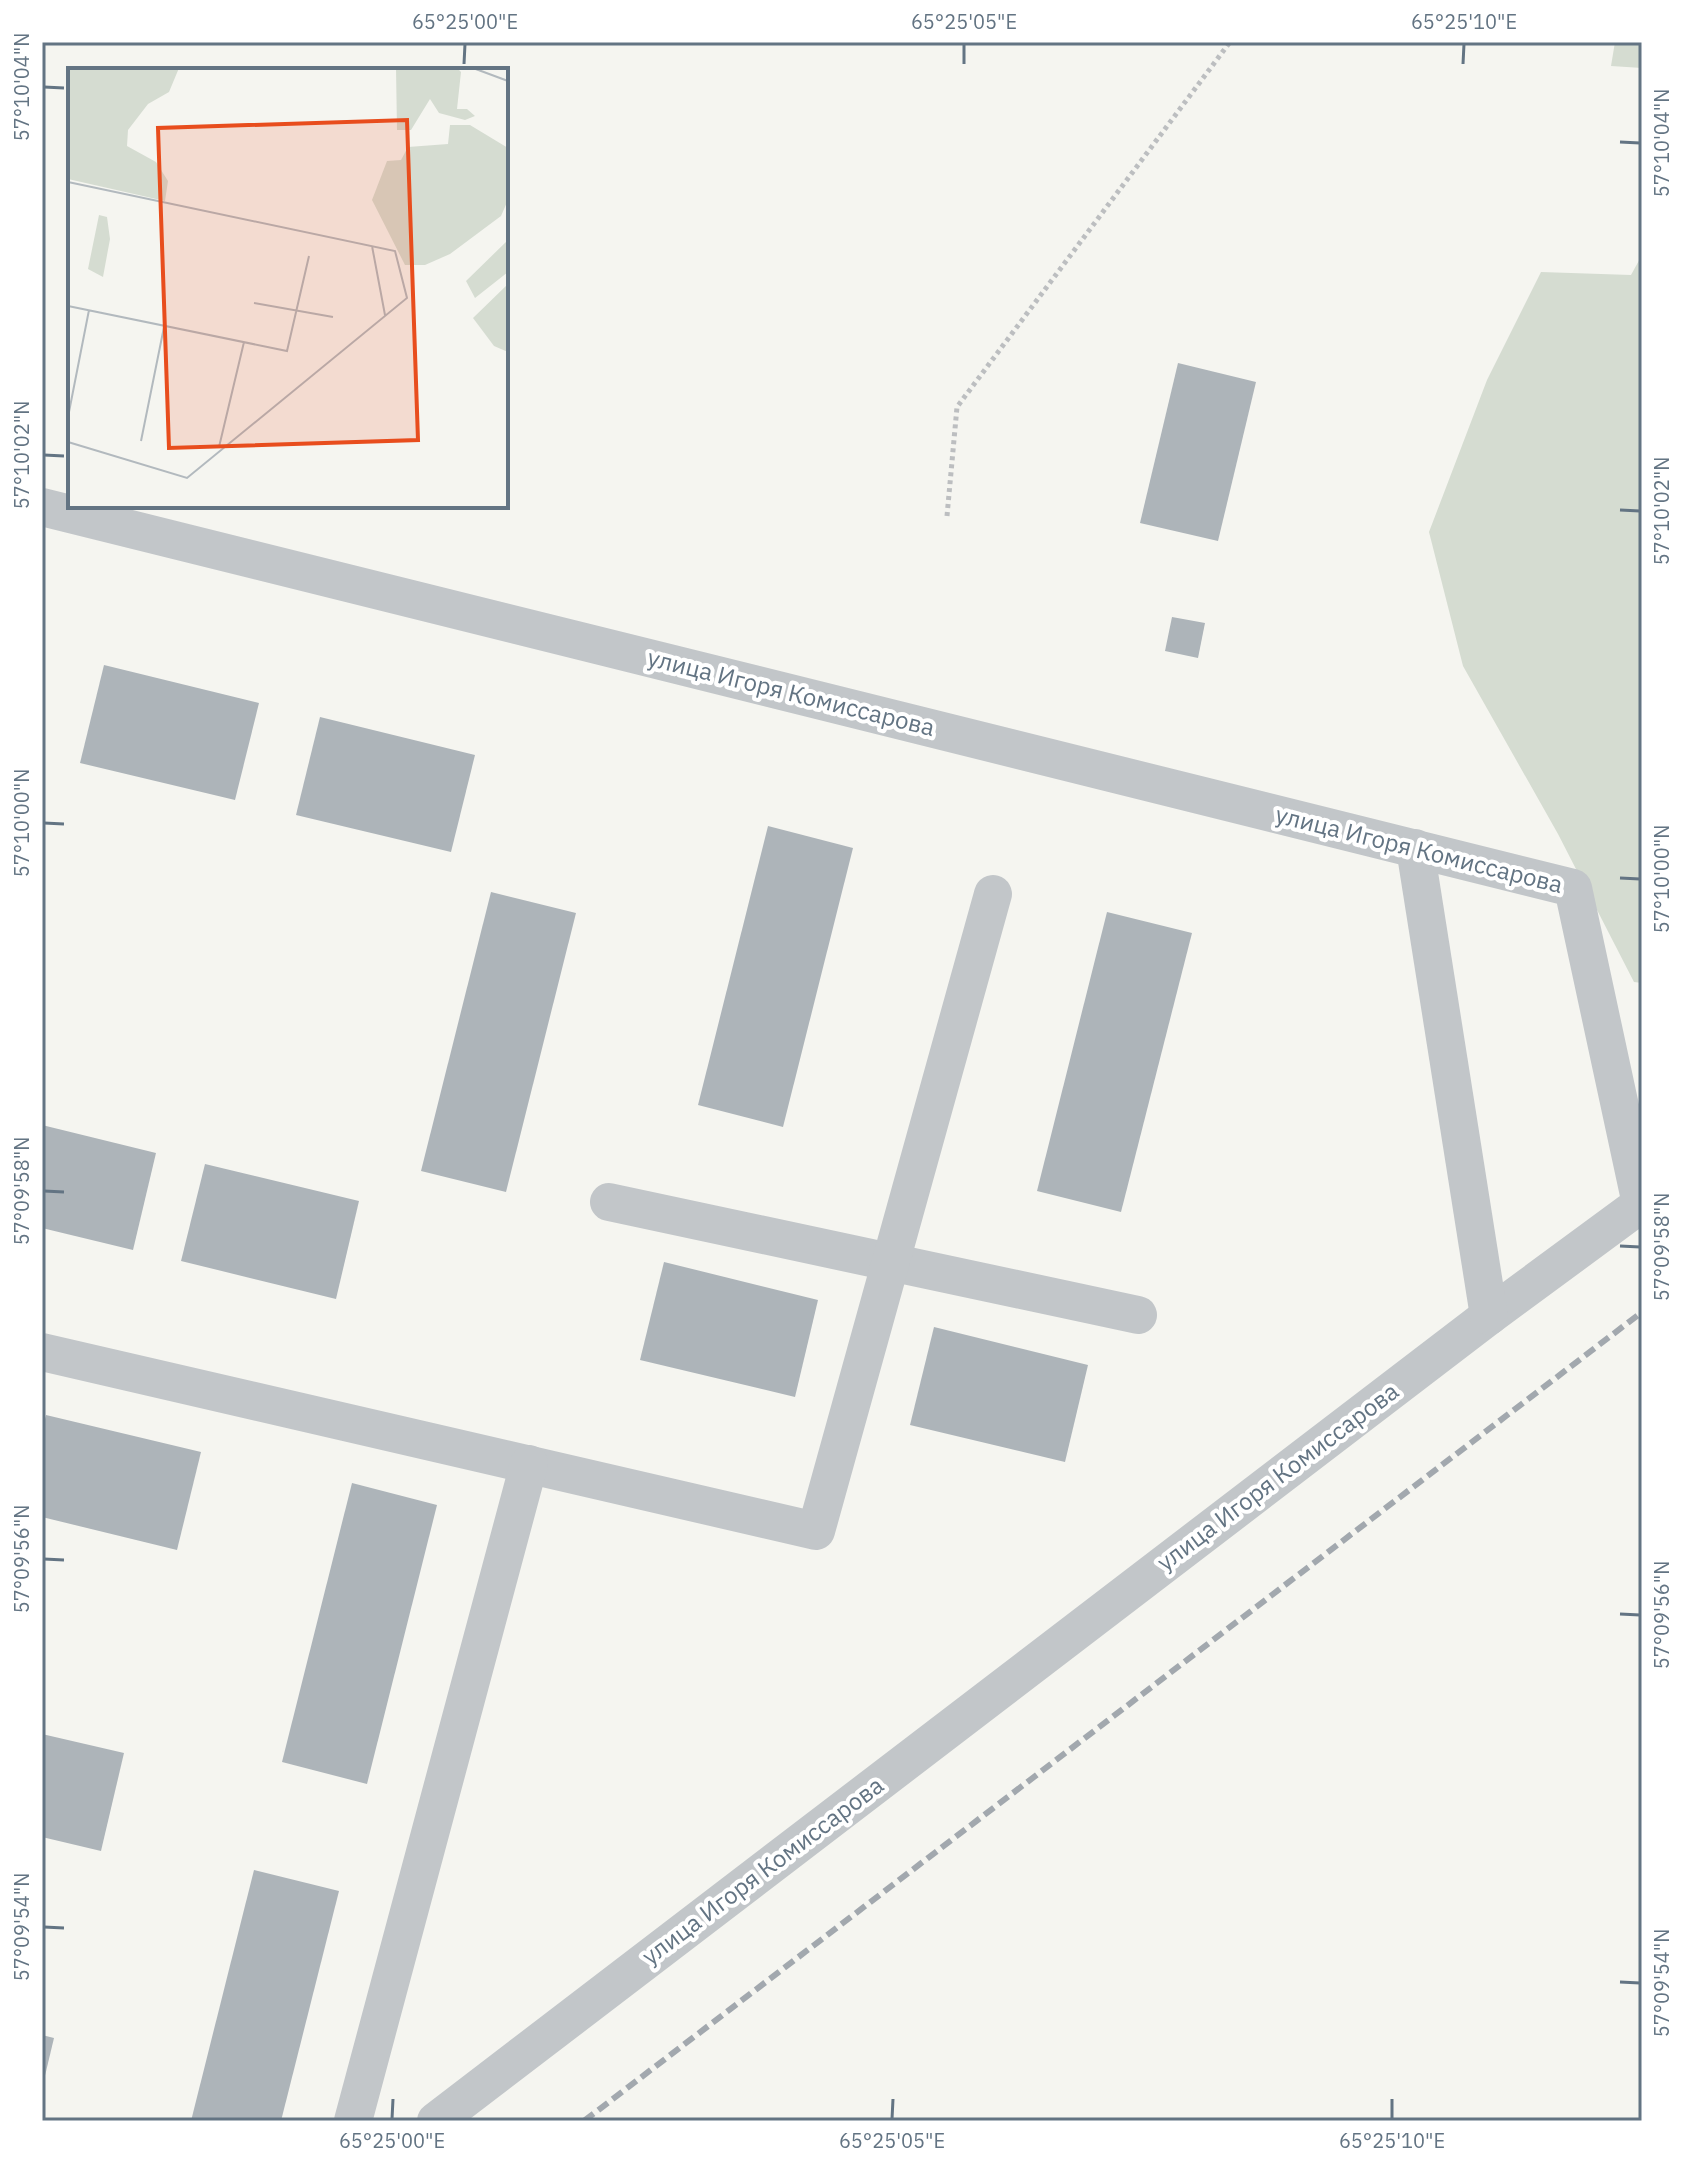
<svg xmlns="http://www.w3.org/2000/svg" width="1684" height="2163" viewBox="0 0 1684 2163" font-family="'IBM Plex Sans',sans-serif">
	<style>
		.green { fill: #d5dcd1 }
		.building { fill: #adb4b9 }
		.lines { fill: none; stroke-linecap: round; stroke-linejoin: round }
		.path { stroke: #bcbec0; stroke-width: 5; stroke-dasharray: 4 4; stroke-linecap: butt }
		.minor { stroke: #c2c6c9; stroke-width: 38 }
		.rail { stroke: #a2a8ae; stroke-width: 6; stroke-dasharray: 12 6; stroke-linecap: butt }
		.ticks { fill: none; stroke: #637483; stroke-width: 3 }
		.labels { text-anchor: middle; stroke-width: 8; stroke-linejoin: round; paint-order: stroke }
		.street-label { font-size: 24px; fill: #637483; stroke: #fff }
		.inset-road { fill: none; stroke: #b2b9be; stroke-width: 2 }
		.view { fill: #e84d1d; fill-opacity: 0.15; stroke: #e84d1d; stroke-width: 4 }
		.inset-edge { fill: none; stroke: #637483; stroke-width: 4 }
		.neatline { fill: none; stroke: #637483; stroke-width: 3 }
		.ticks-label { font-size: 20px; text-anchor: middle; fill: #637483 }
	</style>
	<rect width="100%" height="100%" fill="#f5f5f0"/>
	<!-- green -->
	<g class="green">
		<path d="M 1615,42 L 1642,42 L 1642,68 L 1611,66 Z"/>
		<path d="M 1642,255 L 1642,983 L 1634,982 L 1558,834 L 1463,666 L 1429,532 L 1487,380 L 1541,272 L 1631,275 Z"/>
	</g>
	<!-- building -->
	<g class="building">
		<path d="M 1178,363 L 1256,382 L 1218,541 L 1140,523 Z"/>
		<path d="M 1172,617 L 1205,623 L 1198,658 L 1165,651 Z"/>
		<path d="M 104,665 L 259,703 L 235,800 L 80,763 Z"/>
		<path d="M 320,717 L 475,755 L 451,852 L 296,815 Z"/>
		<path d="M 768,826 L 853,848 L 783,1127 L 698,1105 Z"/>
		<path d="M 491,892 L 576,913 L 506,1192 L 421,1171 Z"/>
		<path d="M 1107,912 L 1192,933 L 1121,1212 L 1037,1191 Z"/>
		<path d="M 42,1125 L 156,1153 L 133,1250 L 42,1228 Z"/>
		<path d="M 205,1164 L 359,1201 L 336,1299 L 181,1261 Z"/>
		<path d="M 664,1262 L 818,1300 L 795,1397 L 640,1360 Z"/>
		<path d="M 934,1327 L 1088,1365 L 1065,1462 L 910,1425 Z"/>
		<path d="M 46,1415 L 201,1452 L 177,1550 L 42,1517 L 42,1431 Z"/>
		<path d="M 352,1483 L 437,1505 L 367,1784 L 282,1762 Z"/>
		<path d="M 42,1734 L 124,1753 L 101,1851 L 42,1837 Z"/>
		<path d="M 254,1870 L 339,1891 L 281,2121 L 191,2121 Z"/>
		<path d="M 42,2035 L 54,2038 L 43,2084 L 42,2083 Z"/>
	</g>
	<g class="lines">
		<!-- path -->
		<path class="path" d="M 947,516 L 957,407 L 1230,42"/>
		<!-- minor -->
		<g class="minor">
			<path d="M 42,507 L 1573,888 L 1641,1204 L 1489,1316 L 436,2121"/>
			<path d="M 1415,848 L 1489,1316"/>
			<path d="M 609,1202 L 1138,1315"/>
			<path d="M 42,1352 L 816,1531 L 993,894"/>
			<path d="M 353,2121 L 529,1464"/>
		</g>
		<!-- rail -->
		<path class="rail" d="M 584,2121 L 1642,1312"/>
	</g>
	<!-- ticks -->
	<path class="ticks" d="M 464,64 L 465,44M 964,64 L 964,44M 1463,64 L 1464,44M 44,87 L 64,88M 1620,142 L 1640,143M 44,455 L 64,456M 1620,510 L 1640,511M 44,823 L 64,824M 1620,878 L 1640,879M 44,1191 L 64,1192M 1620,1246 L 1640,1247M 44,1559 L 64,1560M 1620,1614 L 1640,1615M 44,1927 L 64,1928M 1620,1982 L 1640,1983M 392,2119 L 393,2099M 892,2119 L 893,2099M 1392,2119 L 1392,2099"/>
	<g class="labels">
		<!-- street labels -->
		<g class="street-label">
			<text transform="translate(791 693) rotate(14)" y="8">улица Игоря Комиссарова</text>
			<text transform="translate(1419 850) rotate(14)" y="8">улица Игоря Комиссарова</text>
			<text transform="translate(1278 1477) rotate(-37)" y="8">улица Игоря Комиссарова</text>
			<text transform="translate(763 1871) rotate(-37)" y="8">улица Игоря Комиссарова</text>
		</g>
	</g>
	<!-- overview -->
	<g transform="translate(68 68)">
		<rect width="440" height="440" fill="#f5f5f0"/>
		<path d="M 0,0 L 111,0 L 101,24 L 80,36 L 60,62 L 59,78 L 88,94 L 100,113 L 97,133 L 0,111 ZM 328,0 L 389,0 L 393,4 L 389,41 L 399,41 L 407,48 L 397,52 L 371,45 L 362,31 L 343,62 L 329,62 ZM 382,57 L 402,57 L 440,80 L 440,132 L 433,148 L 382,186 L 357,197 L 337,197 L 304,132 L 319,93 L 333,92 L 340,79 L 380,76 ZM 31,147 L 39,149 L 42,171 L 35,209 L 20,201 ZM 440,172 L 440,204 L 407,230 L 398,213 ZM 440,216 L 440,284 L 426,278 L 405,250 Z" fill="#d5dcd1"/>
		<path class="inset-road" d="M 405,0 L 440,13M 0,114 L 327,183 L 339,230 L 119,410 L 0,374M 304,178 L 317,247M 186,235 L 265,249M 0,238 L 219,283 L 241,188M 0,349 L 21,242M 73,373 L 96,259M 151,379 L 176,274"/>
		<path class="view" d="M 339,52 L 350,372 L 101,380 L 90,60 Z"/>
		<rect width="440" height="440" class="inset-edge"/>
	</g>
	<!-- border -->
	<rect width="1684" height="2163" fill="none" stroke="#ffffff" stroke-width="88"/>
	<rect x="44" y="44" width="1596" height="2075" class="neatline"/>
	<g class="ticks-label">
		<text x="465" y="29">65°25'00"E</text>
		<text x="964" y="29">65°25'05"E</text>
		<text x="1464" y="29">65°25'10"E</text>
		<text transform="translate(22 87) rotate(-90)" y="7">57°10'04"N</text>
		<text transform="translate(1662 143) rotate(-90)" y="7">57°10'04"N</text>
		<text transform="translate(22 455) rotate(-90)" y="7">57°10'02"N</text>
		<text transform="translate(1662 511) rotate(-90)" y="7">57°10'02"N</text>
		<text transform="translate(22 823) rotate(-90)" y="7">57°10'00"N</text>
		<text transform="translate(1662 879) rotate(-90)" y="7">57°10'00"N</text>
		<text transform="translate(22 1191) rotate(-90)" y="7">57°09'58"N</text>
		<text transform="translate(1662 1247) rotate(-90)" y="7">57°09'58"N</text>
		<text transform="translate(22 1559) rotate(-90)" y="7">57°09'56"N</text>
		<text transform="translate(1662 1615) rotate(-90)" y="7">57°09'56"N</text>
		<text transform="translate(22 1927) rotate(-90)" y="7">57°09'54"N</text>
		<text transform="translate(1662 1983) rotate(-90)" y="7">57°09'54"N</text>
		<text x="392" y="2148">65°25'00"E</text>
		<text x="892" y="2148">65°25'05"E</text>
		<text x="1392" y="2148">65°25'10"E</text>
	</g>
</svg>
